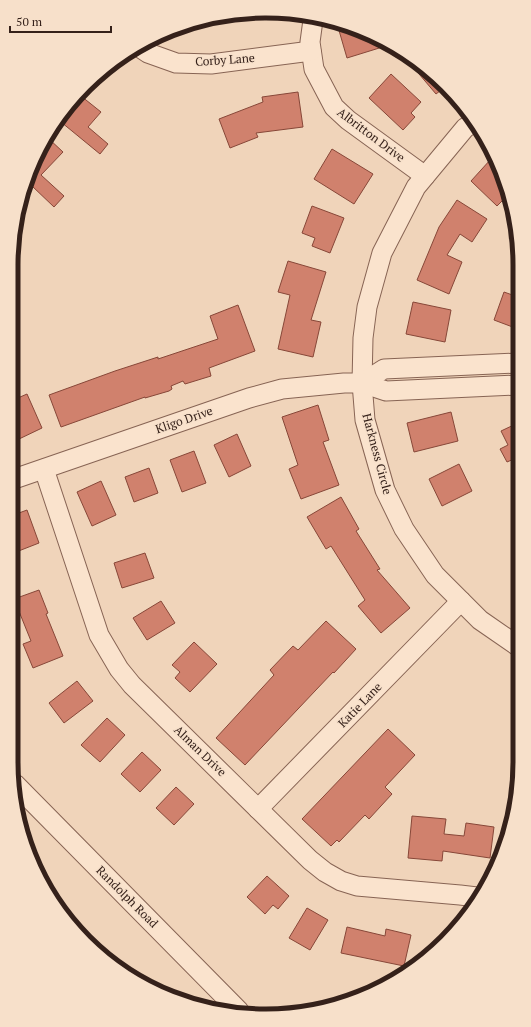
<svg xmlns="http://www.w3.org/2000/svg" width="531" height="1027" viewBox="0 0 531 1027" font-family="'PT Serif',serif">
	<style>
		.building { fill: #d0816d; stroke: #874738 }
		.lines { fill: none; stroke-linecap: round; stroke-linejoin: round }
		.minor-casing { stroke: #876454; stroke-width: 21 }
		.minor { stroke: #fae3cd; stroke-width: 19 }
		.labels { text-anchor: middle; stroke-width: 3; stroke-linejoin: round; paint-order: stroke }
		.street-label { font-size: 12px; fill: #35211a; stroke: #f7e0ca }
		.rim { fill: none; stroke: #35211a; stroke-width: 5 }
	</style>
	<rect width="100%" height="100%" fill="#f0d4ba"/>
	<!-- building -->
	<g class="building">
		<path d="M 338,27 L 378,37 L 389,45 L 347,58 Z"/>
		<path d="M 410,59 L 433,74 L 445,87 L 436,94 L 408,61 Z"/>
		<path d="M 391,74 L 421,102 L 411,113 L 415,117 L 403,130 L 369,98 Z"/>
		<path d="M 298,92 L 303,127 L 256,133 L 258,137 L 230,148 L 219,119 L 263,102 L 262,97 Z"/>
		<path d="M 81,96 L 101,112 L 88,127 L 108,144 L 100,154 L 61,122 Z"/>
		<path d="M 48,138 L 63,152 L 41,175 L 64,196 L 54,207 L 32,186 L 27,191 L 37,153 Z"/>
		<path d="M 332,149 L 373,174 L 354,204 L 314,179 Z"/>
		<path d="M 491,159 L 501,168 L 508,195 L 497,206 L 471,181 Z"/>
		<path d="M 457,200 L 487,219 L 472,242 L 460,234 L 447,255 L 462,262 L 449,294 L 417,280 L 439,227 Z"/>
		<path d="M 312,206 L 344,218 L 330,253 L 312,246 L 315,238 L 302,233 Z"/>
		<path d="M 288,261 L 326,272 L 311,320 L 321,322 L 313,357 L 278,349 L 290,295 L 278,292 Z"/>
		<path d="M 504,292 L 518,297 L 518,329 L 494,320 Z"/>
		<path d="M 413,302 L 451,310 L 445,342 L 406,334 Z"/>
		<path d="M 238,305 L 255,351 L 209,368 L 211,376 L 185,384 L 183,381 L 171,386 L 172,389 L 169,391 L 145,398 L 145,397 L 61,427 L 49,395 L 115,371 L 158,357 L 158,359 L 218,339 L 210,316 Z"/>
		<path d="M 27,394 L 42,428 L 19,439 L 11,422 L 11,401 Z"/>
		<path d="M 318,405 L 329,440 L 323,442 L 339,485 L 301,499 L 289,469 L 298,465 L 282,417 Z"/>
		<path d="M 451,412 L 458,441 L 414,452 L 407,423 Z"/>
		<path d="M 518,423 L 518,449 L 519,468 L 514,459 L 507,462 L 500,449 L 508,445 L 501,431 Z"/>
		<path d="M 237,434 L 251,466 L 229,477 L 214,445 Z"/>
		<path d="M 194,451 L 206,483 L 182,492 L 170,460 Z"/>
		<path d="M 459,464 L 472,491 L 442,506 L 429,479 Z"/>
		<path d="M 149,468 L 158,493 L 134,502 L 125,477 Z"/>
		<path d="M 101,481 L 116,515 L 92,526 L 77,492 Z"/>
		<path d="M 341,497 L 359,529 L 356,531 L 380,569 L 377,570 L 410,608 L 381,633 L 358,606 L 365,600 L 331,546 L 326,549 L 307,517 Z"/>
		<path d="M 27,510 L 39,543 L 16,552 L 11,540 L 11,516 Z"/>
		<path d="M 145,553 L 154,578 L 122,588 L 114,563 Z"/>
		<path d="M 39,590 L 48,613 L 46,614 L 63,656 L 33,668 L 23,644 L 31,641 L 14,599 Z"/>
		<path d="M 161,601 L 175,623 L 147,640 L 133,618 Z"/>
		<path d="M 326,621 L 356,649 L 334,673 L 333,672 L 245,765 L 216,738 L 274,675 L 270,670 L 293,646 L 298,650 Z"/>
		<path d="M 194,642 L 217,664 L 190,692 L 175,678 L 180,672 L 172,665 Z"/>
		<path d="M 77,681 L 93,701 L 64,723 L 49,703 Z"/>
		<path d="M 107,718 L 125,735 L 100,762 L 81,745 Z"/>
		<path d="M 388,729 L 415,755 L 385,787 L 392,794 L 369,819 L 365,815 L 339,842 L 337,840 L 331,846 L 302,819 Z"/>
		<path d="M 142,752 L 161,770 L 140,792 L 121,774 Z"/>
		<path d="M 176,787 L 194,804 L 174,825 L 156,808 Z"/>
		<path d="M 412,816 L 446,819 L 444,834 L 464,836 L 466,823 L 494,827 L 490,858 L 443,851 L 442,861 L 408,858 Z"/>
		<path d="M 267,876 L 289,896 L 278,909 L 273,905 L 265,914 L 247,897 Z"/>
		<path d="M 307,908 L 328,920 L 310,950 L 289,938 Z"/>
		<path d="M 347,927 L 385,936 L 386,929 L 411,935 L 404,966 L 341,953 Z"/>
	</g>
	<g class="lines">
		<!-- minor casing -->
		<g class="minor-casing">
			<g id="minor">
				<path d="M 313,20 L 310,42 L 314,69 L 334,107 L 348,120 L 425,176"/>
				<path d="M 142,49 L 148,53 L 176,63 L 211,64 L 311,51"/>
				<path d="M 474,122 L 465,128 L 416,187 L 382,253 L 367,307 L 363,338 L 362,383 L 365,420 L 385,490 L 404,529 L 435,575 L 480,620 L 519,647"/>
				<path d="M 362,383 L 384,369 L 518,363"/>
				<path d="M 44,469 L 99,635 L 119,669 L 132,685 L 310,860 L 325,872 L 341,881 L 357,886 L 460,895 L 477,897"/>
				<path d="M 11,480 L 249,398 L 282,389 L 344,383 L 362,383 L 386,391 L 518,385"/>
				<path d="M 15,784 L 239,1011"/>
				<path d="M 258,809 L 461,601"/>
			</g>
		</g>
		<!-- minor -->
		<use href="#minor" class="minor"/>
	</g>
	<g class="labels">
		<!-- street labels -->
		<g class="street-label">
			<text transform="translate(225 60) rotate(-4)" y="4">Corby Lane</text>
			<text transform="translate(371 135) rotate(37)" y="4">Albritton Drive</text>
			<text transform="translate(184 420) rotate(-19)" y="4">Kligo Drive</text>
			<text transform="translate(377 454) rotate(75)" y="4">Harkness Circle</text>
			<text transform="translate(360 705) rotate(-46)" y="4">Katie Lane</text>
			<text transform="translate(200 751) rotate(44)" y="4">Alman Drive</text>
			<text transform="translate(127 897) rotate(45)" y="4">Randolph Road</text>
		</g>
	</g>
	<!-- crop -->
	<path d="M0 0H531V1027H0ZM265 18H266A247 247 0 0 1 513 265V762A247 247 0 0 1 266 1009H265A247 247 0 0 1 18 762V265A247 247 0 0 1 265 18Z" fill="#f7e0ca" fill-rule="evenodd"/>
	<path class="rim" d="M265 18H266A247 247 0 0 1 513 265V762A247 247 0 0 1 266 1009H265A247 247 0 0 1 18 762V265A247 247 0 0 1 265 18Z"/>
	<!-- scale -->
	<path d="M10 26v6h101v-6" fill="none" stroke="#35211a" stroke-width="2"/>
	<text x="16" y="26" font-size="12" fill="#35211a" stroke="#f7e0ca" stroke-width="3" paint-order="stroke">50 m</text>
</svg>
